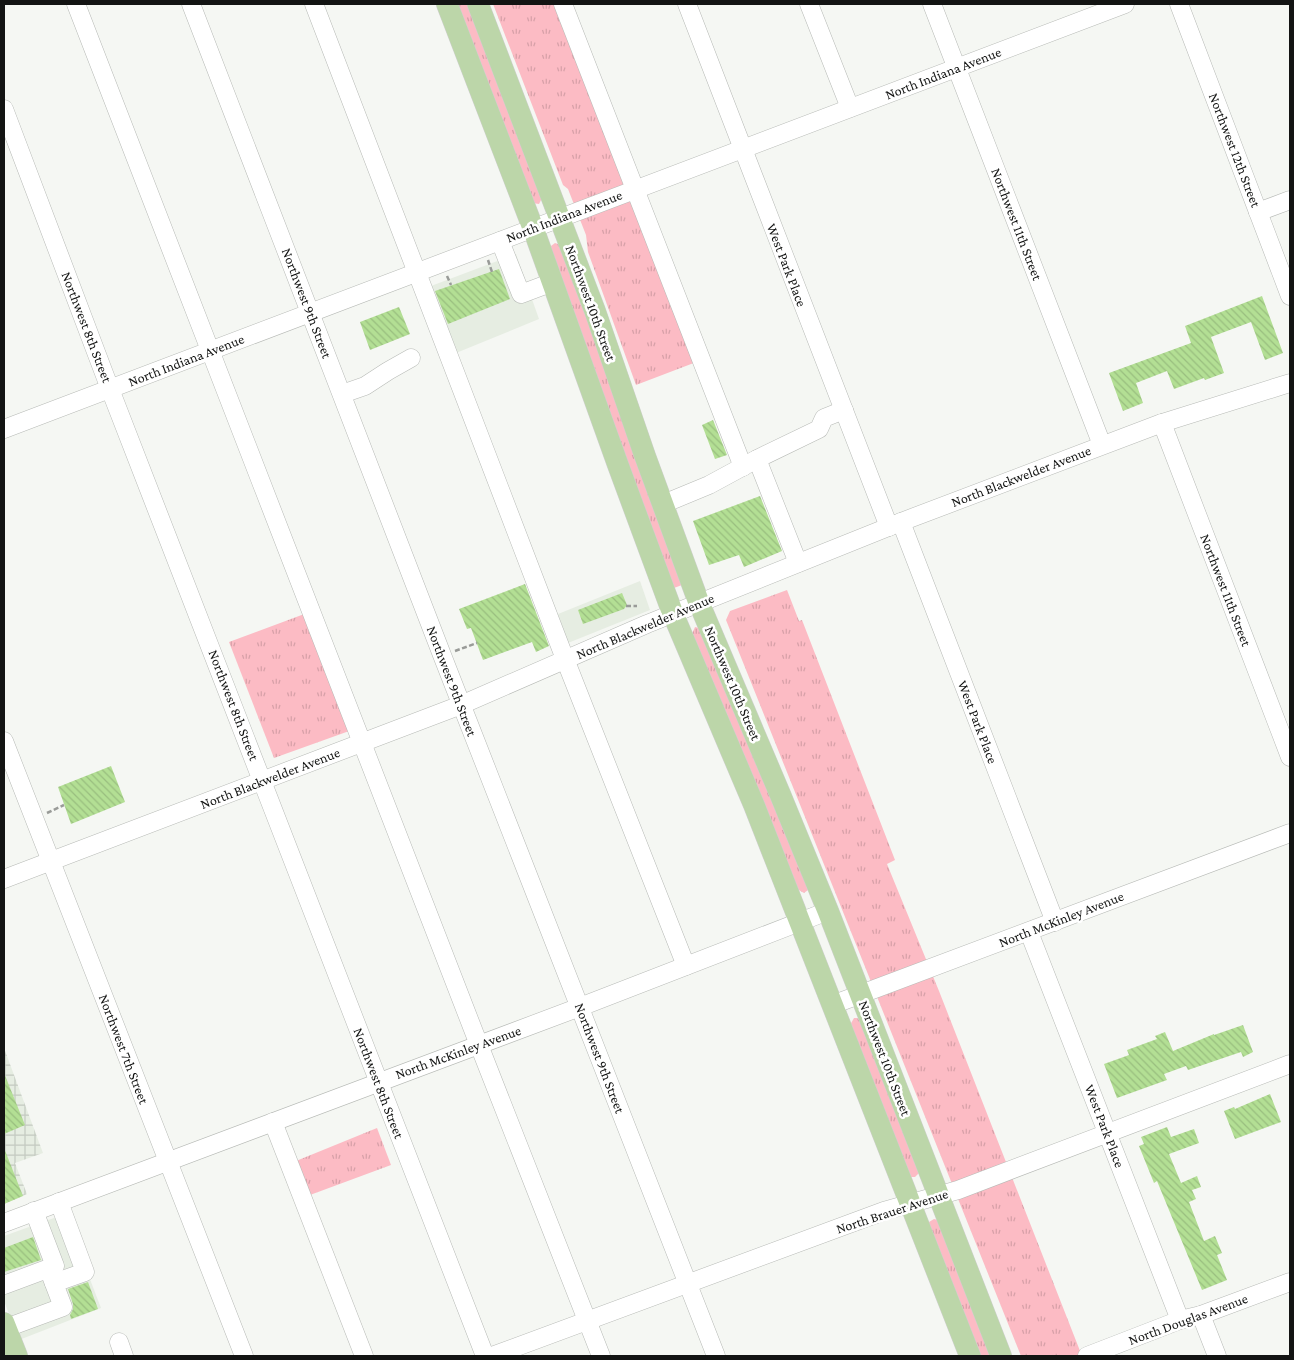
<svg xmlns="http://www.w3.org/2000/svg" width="1294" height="1360" viewBox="0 0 1294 1360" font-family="'Crimson Pro',serif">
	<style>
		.built { fill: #e6ede2 }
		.industrial { fill: url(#industrial-grid) }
		.grass { fill: url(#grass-tufts) }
		.building { fill: url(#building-back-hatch) }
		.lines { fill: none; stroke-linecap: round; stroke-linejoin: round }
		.minor-casing { stroke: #b7bab6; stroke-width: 19 }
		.major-casing { stroke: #d0d0d0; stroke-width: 22 }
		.path { stroke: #999b98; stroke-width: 2.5; stroke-dasharray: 5 2.5; stroke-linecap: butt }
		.minor { stroke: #fff; stroke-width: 18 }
		.major { stroke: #bcd6a9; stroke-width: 21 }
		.labels { text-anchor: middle; stroke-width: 5; stroke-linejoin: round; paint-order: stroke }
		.street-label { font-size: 14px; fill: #131413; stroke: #fff }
	</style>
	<defs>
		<pattern id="industrial-grid" width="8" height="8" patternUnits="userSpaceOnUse" patternTransform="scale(1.25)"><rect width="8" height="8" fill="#e6ede2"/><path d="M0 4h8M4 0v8" fill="none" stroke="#c4cac1"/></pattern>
		<pattern id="grass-tufts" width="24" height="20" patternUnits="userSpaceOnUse" patternTransform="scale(1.25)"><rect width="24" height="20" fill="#fcbbc4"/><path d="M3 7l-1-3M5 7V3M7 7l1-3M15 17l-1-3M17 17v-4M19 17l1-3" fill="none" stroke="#d7a0a8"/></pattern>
		<pattern id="building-back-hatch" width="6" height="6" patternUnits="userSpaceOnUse" patternTransform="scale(1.25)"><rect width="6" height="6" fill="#b3df94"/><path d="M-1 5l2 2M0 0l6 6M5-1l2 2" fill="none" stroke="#99be7f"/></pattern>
	</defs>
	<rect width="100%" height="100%" fill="#f5f7f3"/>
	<!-- built -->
	<g class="built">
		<path d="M 516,254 L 539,319 L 456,353 L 431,286 Z"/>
		<path d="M 640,581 L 650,610 L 568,643 L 558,614 Z"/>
		<path d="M 65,1214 L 101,1308 L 19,1340 L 4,1301 L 4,1236 Z"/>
	</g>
	<!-- industrial -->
	<path class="industrial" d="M 4,1048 L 43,1153 L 15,1163 L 27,1194 L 4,1204 Z"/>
	<!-- grass -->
	<g class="grass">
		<path d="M 456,4 L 468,4 L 542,198 L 539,204 L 532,203 Z"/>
		<path d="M 493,4 L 561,4 L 699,361 L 636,385 L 588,252 L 586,235 L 568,189 L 563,185 Z"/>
		<path d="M 555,243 L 561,245 L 682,585 L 674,588 L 550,250 L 551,246 Z"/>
		<path d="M 787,590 L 799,621 L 802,620 L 895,860 L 887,864 L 939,991 L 1082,1356 L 1021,1356 L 726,620 L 730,611 Z"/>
		<path d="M 307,613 L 352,730 L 274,758 L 229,642 Z"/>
		<path d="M 695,627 L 699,628 L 808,884 L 808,890 L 804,893 L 797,889 L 691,636 Z"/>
		<path d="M 854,1018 L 857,1018 L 861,1021 L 919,1173 L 915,1177 L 911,1177 L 850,1025 Z"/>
		<path d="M 377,1128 L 391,1165 L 310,1195 L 296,1161 Z"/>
		<path d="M 934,1219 L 938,1220 L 992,1356 L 979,1356 L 929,1228 L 929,1222 Z"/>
	</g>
	<!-- building -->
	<g class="building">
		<path d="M 499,269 L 510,299 L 448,324 L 435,291 Z"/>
		<path d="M 1262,296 L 1283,353 L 1265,360 L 1251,322 L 1211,337 L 1224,373 L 1205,380 L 1204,378 L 1174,389 L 1167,371 L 1136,383 L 1143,403 L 1123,411 L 1109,373 L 1191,343 L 1185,326 Z"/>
		<path d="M 399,307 L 410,334 L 370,350 L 360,322 Z"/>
		<path d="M 713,420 L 727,455 L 715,459 L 702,425 Z"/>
		<path d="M 760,496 L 782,551 L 744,567 L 739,555 L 709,565 L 693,521 Z"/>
		<path d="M 525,584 L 549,646 L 536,652 L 532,642 L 483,660 L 471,628 L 467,629 L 459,609 Z"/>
		<path d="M 622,593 L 627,605 L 624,609 L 583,624 L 578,610 Z"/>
		<path d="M 111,766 L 125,802 L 71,824 L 58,787 Z"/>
		<path d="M 1243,1025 L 1253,1052 L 1243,1057 L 1241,1052 L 1188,1070 L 1186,1066 L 1164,1074 L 1167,1080 L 1117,1098 L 1104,1064 L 1129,1055 L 1127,1050 L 1157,1039 L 1155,1036 L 1165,1032 L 1173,1051 L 1214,1034 L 1214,1035 Z"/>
		<path d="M 4,1073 L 25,1125 L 4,1134 Z"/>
		<path d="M 1270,1094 L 1281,1122 L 1235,1139 L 1224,1111 L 1234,1107 L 1235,1109 Z"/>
		<path d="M 1167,1127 L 1171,1137 L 1194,1129 L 1199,1143 L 1169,1154 L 1181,1183 L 1197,1176 L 1201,1187 L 1192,1190 L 1196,1199 L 1189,1202 L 1204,1241 L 1215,1236 L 1222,1253 L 1217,1255 L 1227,1280 L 1202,1290 L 1157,1181 L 1154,1183 L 1139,1146 L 1144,1144 L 1141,1137 Z"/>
		<path d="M 4,1148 L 23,1196 L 4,1204 Z"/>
		<path d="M 33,1237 L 41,1260 L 4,1272 L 4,1248 Z"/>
		<path d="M 88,1282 L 98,1309 L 71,1319 L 70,1315 L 73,1309 L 73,1304 L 68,1289 Z"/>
	</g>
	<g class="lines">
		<!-- minor casing -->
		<g class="minor-casing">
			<g id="minor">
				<path d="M 76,4 L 479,1045 L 601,1356"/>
				<path d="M 191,4 L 442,655 L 716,1356"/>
				<path d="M 314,4 L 565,659 L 686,966"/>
				<path d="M 563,4 L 743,467"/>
				<path d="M 687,4 L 889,527"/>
				<path d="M 809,4 L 850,108"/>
				<path d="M 932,4 L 1102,445"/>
				<path d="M 1179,4 L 1290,296"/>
				<path d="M 4,109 L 110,389 L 485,1356"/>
				<path d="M 1258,212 L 1290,200"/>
				<path d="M 500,241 L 521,294 L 553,282"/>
				<path d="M 342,394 L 365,386 L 388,371 L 411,358"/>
				<path d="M 1162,423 L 1290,757"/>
				<path d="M 4,429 L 1125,4"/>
				<path d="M 757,459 L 798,563"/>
				<path d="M 663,504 L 709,485 L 757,459 L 819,429 L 824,418 L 844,410"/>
				<path d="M 901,522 L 1055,922"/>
				<path d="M 4,741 L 244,1356"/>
				<path d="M 4,879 L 461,705 L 647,624 L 901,522 L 1162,423 L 1290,383"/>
				<path d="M 1029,932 L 1180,1320"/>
				<path d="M 832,1005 L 1290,833"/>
				<path d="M 273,1122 L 364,1356"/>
				<path d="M 4,1223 L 580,1007 L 828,911"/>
				<path d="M 54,1283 L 85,1272 L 59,1202"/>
				<path d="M 4,1285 L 55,1266 L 34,1211"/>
				<path d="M 1201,1315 L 1217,1356"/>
				<path d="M 6,1328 L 63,1307 L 50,1273"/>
				<path d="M 119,1342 L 124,1356"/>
				<path d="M 492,1356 L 884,1211 L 958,1190 L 1290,1064"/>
				<path d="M 1087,1356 L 1180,1320 L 1201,1315 L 1290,1282"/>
			</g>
		</g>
		<!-- major casing -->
		<g class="major-casing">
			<g id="major">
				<path d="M 447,4 L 533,228 L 618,465 L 673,614 L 754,805 L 970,1356"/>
				<path d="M 478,4 L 595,311 L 645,456 L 699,603 L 780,794 L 828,911 L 1001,1356"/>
				<path d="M 4,1323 L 17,1356"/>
			</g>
		</g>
		<!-- path -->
		<g class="path">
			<path d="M 488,260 L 492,272"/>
			<path d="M 447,276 L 451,285"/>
			<path d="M 626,606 L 637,606"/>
			<path d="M 455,651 L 477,643"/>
			<path d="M 47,813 L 64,805"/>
		</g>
		<!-- minor -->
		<use href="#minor" class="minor"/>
		<!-- major -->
		<use href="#major" class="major"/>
	</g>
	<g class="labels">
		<!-- street labels -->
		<g class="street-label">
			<text transform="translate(943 73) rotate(-21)" y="5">North Indiana Avenue</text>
			<text transform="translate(1235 150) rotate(69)" y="5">Northwest 12th Street</text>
			<text transform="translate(564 216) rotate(-21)" y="5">North Indiana Avenue</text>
			<text transform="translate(1017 224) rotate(69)" y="5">Northwest 11th Street</text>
			<text transform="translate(787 265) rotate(69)" y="5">West Park Place</text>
			<text transform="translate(307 303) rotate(69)" y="5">Northwest 9th Street</text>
			<text transform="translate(591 303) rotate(70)" y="5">Northwest 10th Street</text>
			<text transform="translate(87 327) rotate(69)" y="5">Northwest 8th Street</text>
			<text transform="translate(186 360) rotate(-21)" y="5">North Indiana Avenue</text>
			<text transform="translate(1021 476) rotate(-21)" y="5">North Blackwelder Avenue</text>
			<text transform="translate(1226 590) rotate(69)" y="5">Northwest 11th Street</text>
			<text transform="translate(645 626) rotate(-23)" y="5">North Blackwelder Avenue</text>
			<text transform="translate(452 681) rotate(69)" y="5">Northwest 9th Street</text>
			<text transform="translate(733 683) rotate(67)" y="5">Northwest 10th Street</text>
			<text transform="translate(234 705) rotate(69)" y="5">Northwest 8th Street</text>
			<text transform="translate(978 722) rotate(69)" y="5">West Park Place</text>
			<text transform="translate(270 778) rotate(-21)" y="5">North Blackwelder Avenue</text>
			<text transform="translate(1061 919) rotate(-21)" y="5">North McKinley Avenue</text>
			<text transform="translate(124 1049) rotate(69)" y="5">Northwest 7th Street</text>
			<text transform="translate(458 1052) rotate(-20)" y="5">North McKinley Avenue</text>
			<text transform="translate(600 1058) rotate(69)" y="5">Northwest 9th Street</text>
			<text transform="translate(885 1058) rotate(69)" y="5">Northwest 10th Street</text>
			<text transform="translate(379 1083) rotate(69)" y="5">Northwest 8th Street</text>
			<text transform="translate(1105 1126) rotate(69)" y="5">West Park Place</text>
			<text transform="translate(892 1211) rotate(-18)" y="5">North Brauer Avenue</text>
			<text transform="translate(1188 1319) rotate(-20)" y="5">North Douglas Avenue</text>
		</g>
	</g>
	<!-- border -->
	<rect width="1294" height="1360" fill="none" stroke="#131413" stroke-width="10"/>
</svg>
